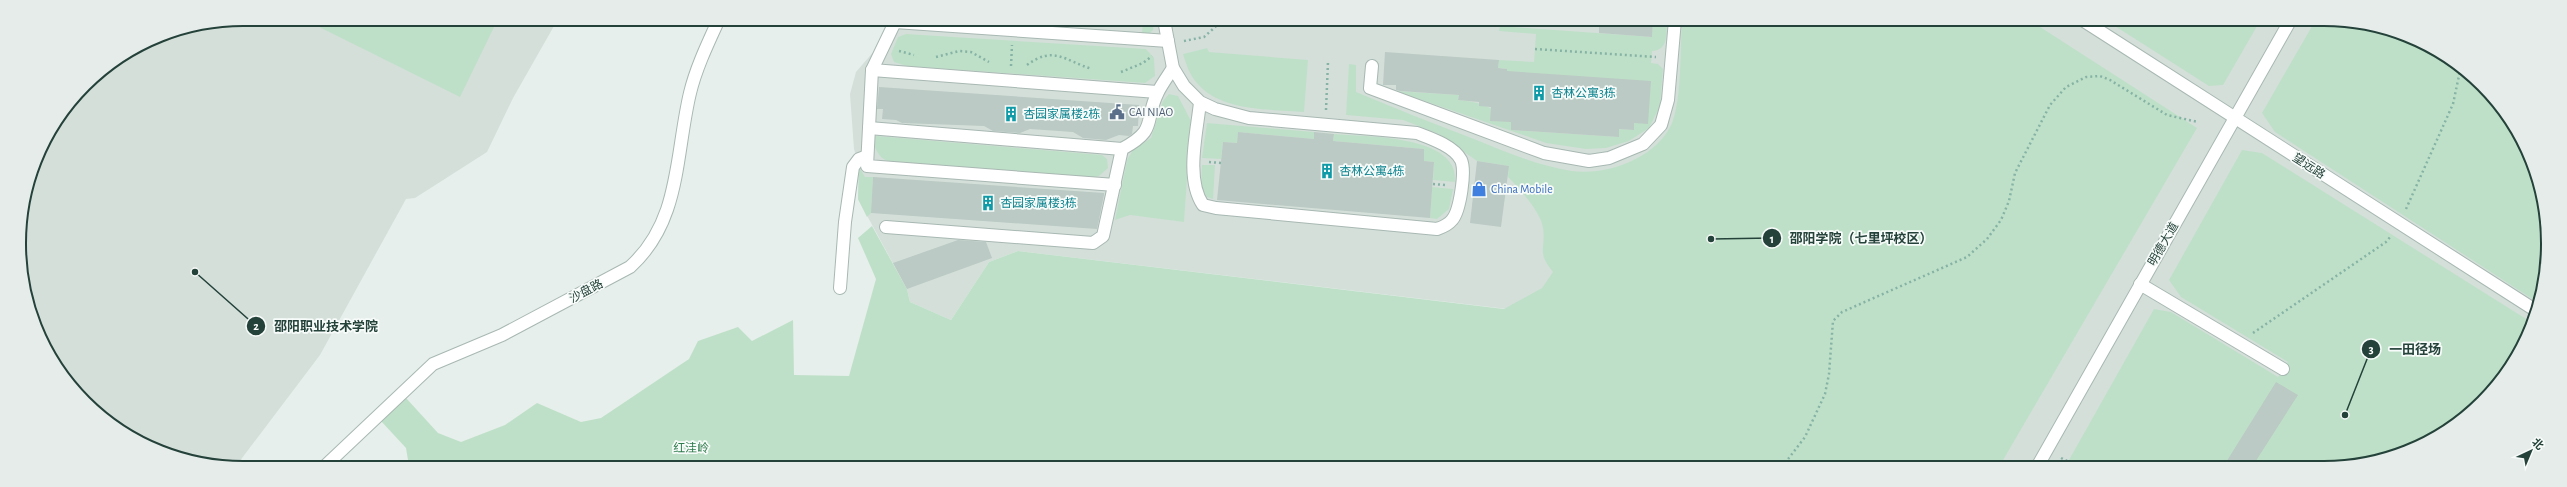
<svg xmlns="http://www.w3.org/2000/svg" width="2567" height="487" viewBox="0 0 2567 487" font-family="'Alegreya Sans','Noto Sans SC',sans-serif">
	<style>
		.built { fill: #d4dfda }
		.green { fill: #bfe0c8 }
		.building { fill: #bbcac4 }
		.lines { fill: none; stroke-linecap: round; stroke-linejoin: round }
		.minor-casing { stroke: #a8b8b2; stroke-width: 14 }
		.path { stroke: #86b3a5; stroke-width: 2.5; stroke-dasharray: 2 3; stroke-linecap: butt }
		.minor { stroke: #fff; stroke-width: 12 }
		.labels { text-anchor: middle; stroke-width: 3.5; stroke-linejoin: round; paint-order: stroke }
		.culture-label { font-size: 12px; fill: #0d838f; stroke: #f7fbf9; text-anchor: start }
		.service-label { font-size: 12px; fill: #4e5e75; stroke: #f7fbf9; text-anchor: start }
		.street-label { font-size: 12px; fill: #24423a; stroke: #f7fbf9 }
		.shop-label { font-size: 12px; fill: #366cbe; stroke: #f7fbf9; text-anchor: start }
		.park-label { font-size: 12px; fill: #2d7a4b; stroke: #f7fbf9 }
		.rim { fill: none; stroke: #24423a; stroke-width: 2 }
		.leader { fill: none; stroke: #24423a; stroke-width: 1.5 }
		.callout-dot { fill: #24423a; stroke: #f7fbf9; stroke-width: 1.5 }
		.mark-label { font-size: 12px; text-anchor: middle; font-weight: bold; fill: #fff }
		.callout-label { font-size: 13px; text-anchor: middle; font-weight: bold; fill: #24423a; stroke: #f7fbf9; stroke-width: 3.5; stroke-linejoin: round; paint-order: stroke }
	</style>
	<rect width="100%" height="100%" fill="#e6efeb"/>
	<!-- built -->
	<g class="built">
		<path d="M 244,19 L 558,19 L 513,98 L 487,152 L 415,198 L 406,199 L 320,355 L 236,466 L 214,466 L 131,438 L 75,391 L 31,316 L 19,229 L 36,157 L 85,85 L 158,36 Z"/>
		<path d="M 889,20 L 2353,21 L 2436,49 L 2501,107 L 2540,185 L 2546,273 L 2525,343 L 2482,402 L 2423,445 L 2338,467 L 1751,467 L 1829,347 L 1018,251 L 989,262 L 951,320 L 910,302 L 907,289 L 858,199 L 859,167 L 854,149 L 850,94 L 856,72 L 875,50 Z"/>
	</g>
	<!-- green -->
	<g class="green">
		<path d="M 303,19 L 498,19 L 460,97 Z"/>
		<path d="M 1143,20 L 1154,20 L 1153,30 L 1148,35 L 1142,35 Z"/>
		<path d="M 1653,20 L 1667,20 C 1666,34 1669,50 1652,51 L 1651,63 L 1658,64 L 1663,69 L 1660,106 L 1649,128 L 1629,141 L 1606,148 L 1586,149 L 1546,143 L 1396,91 L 1459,95 L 1458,100 C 1483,102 1491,107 1511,122 L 1511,130 L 1619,137 L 1619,129 L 1634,130 L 1634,123 L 1507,71 L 1507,69 L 1498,68 L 1499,60 L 1534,62 L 1536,34 L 1499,31 L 1500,26 L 1652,37 Z"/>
		<path d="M 1682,20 L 2031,21 L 2197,128 L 1999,467 L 409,466 L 406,448 L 381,421 L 406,398 L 438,433 L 461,442 L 505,425 L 537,403 L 581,422 L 601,418 L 689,359 L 698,341 L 738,327 L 752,341 L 793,320 L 794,375 L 849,376 L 876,279 L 858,238 L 872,226 L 907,289 L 910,302 L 951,320 L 989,262 L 1018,251 L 1504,309 L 1542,288 L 1553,272 C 1536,251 1546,250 1543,228 C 1541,212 1519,188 1508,177 L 1509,166 L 1477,161 L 1439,134 L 1403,120 L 1346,115 L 1349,64 L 1356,65 L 1356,92 C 1395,108 1434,124 1474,139 C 1506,152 1538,166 1572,171 C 1607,176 1657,158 1672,123 C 1682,98 1680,48 1682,20 Z"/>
		<path d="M 2107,21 L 2260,21 L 2223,85 L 2209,86 Z"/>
		<path d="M 2315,21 L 2353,21 L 2436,49 L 2501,107 L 2540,185 L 2546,273 L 2537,302 L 2275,132 L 2262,113 Z"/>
		<path d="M 906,34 L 1146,49 L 1154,58 L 1155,76 L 1145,83 L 907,66 L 894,62 L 891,54 L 898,37 Z"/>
		<path d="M 1207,48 L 1209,52 L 1308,60 L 1304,112 C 1269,109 1220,112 1196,82 C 1189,74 1186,63 1183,54 Z"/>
		<path d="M 1169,94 L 1178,96 L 1191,121 L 1184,222 L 1130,215 L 1115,220 L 1127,160 L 1133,150 L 1151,138 L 1163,101 Z"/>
		<path d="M 1207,123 L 1314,132 L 1314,139 L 1238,132 L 1237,143 L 1223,142 L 1221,159 L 1202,158 Z"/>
		<path d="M 1334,134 C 1364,137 1460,134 1455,182 L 1433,180 L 1434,162 L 1424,161 L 1424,149 L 1333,141 Z"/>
		<path d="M 876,136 L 1102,155 L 1107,159 L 1108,168 L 1099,176 L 1094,177 L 888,161 C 878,158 874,147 873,138 Z"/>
		<path d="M 2242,150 L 2262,153 L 2531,322 L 2525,343 L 2482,402 L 2423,445 L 2338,468 L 2065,467 L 2154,309 L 2171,312 L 2278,377 L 2288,362 L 2181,297 L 2169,280 Z"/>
		<path d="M 1202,165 L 1215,165 L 1213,199 L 1207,197 L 1201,187 Z"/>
		<path d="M 859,167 L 865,177 L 873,177 L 871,213 L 867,217 L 858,199 Z"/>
		<path d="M 1432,187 L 1453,189 L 1449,209 L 1437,219 L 1430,218 Z"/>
	</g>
	<!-- building -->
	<g class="building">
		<path d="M 1599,20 L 1653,20 L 1652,37 L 1599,33 Z"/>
		<path d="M 1385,52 L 1499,60 L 1498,68 L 1507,69 L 1507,71 L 1651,81 L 1648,124 L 1634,123 L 1634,130 L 1619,129 L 1619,137 L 1511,130 L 1511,122 L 1490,121 L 1491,107 L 1479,106 L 1479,102 L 1458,100 L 1459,95 L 1400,91 L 1396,90 L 1396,85 L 1383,85 Z"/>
		<path d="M 879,87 L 1139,105 L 1138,126 L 1133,126 L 1132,134 L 1129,136 L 1119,135 L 1106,140 L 1083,138 L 1073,132 L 1030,129 L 1020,133 L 993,131 L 984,126 L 902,123 L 896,120 L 882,119 L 883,109 L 877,109 Z"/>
		<path d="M 1238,132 L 1314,139 L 1314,132 L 1334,134 L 1333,141 L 1424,149 L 1424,161 L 1434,162 L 1430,218 L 1217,200 L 1223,142 L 1237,143 Z"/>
		<path d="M 1477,161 L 1509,166 L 1501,227 L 1470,223 Z"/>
		<path d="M 873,177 L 1104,193 L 1104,195 L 1097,229 L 871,213 Z"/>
		<path d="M 958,240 L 986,242 L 992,258 L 907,289 L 893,263 Z"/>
		<path d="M 2276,382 L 2298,395 L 2252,467 L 2223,467 Z"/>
	</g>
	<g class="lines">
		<!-- minor casing -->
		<g class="minor-casing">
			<g id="minor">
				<path d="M 896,20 L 872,70 L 867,166 L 1115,185"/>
				<path d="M 1164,20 L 1173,68 L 1184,86 L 1200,102 L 1215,109 L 1249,118 L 1417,133 C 1430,138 1454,146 1461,160 C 1466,171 1460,211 1452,220 C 1448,225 1443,227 1437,229 L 1216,208 L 1203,205 C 1185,178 1197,133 1200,102"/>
				<path d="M 2084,21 L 2535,310"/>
				<path d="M 895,22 L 1168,41"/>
				<path d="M 1372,66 L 1370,88 L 1544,153 L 1589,161 L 1609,158 L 1643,144 L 1661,125 L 1668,100 L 1675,20"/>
				<path d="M 872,70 L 1157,92"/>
				<path d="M 869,128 L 1122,149"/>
				<path d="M 886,227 L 1093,243 L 1103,236 L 1122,149 C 1159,129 1143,122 1158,92 C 1162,84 1168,76 1173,68"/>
				<path d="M 2140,284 L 2283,369"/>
				<path d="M 840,288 L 845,222 L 853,167 L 859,159 L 867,156"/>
				<path d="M 325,466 L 433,364 L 502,335 L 630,267 C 681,221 675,156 690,93 C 696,68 708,43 719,19"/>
				<path d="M 2037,467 L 2290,21"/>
			</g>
		</g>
		<!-- path -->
		<g class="path">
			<path d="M 1184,41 L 1204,37 L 1223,20"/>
			<path d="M 1535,49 L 1656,57"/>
			<path d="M 899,51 L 914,55"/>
			<path d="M 936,57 L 959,51 L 971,52 L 989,62"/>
			<path d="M 1027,65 C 1054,45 1065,61 1092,69"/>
			<path d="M 1011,66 L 1012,45"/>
			<path d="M 1121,72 L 1143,63 L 1152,56"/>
			<path d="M 1326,110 L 1328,62"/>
			<path d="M 1209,162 L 1221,163"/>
			<path d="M 1433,184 L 1446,185"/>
			<path d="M 2406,209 L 2453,104 L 2460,71"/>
			<path d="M 2253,333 L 2386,242 L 2391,236"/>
			<path d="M 2061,458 L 2079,467"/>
			<path d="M 1782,467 L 1805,437 L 1825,394 L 1829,374 L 1833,321 L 1842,312 L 1967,257 L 1987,239 L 2001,220 L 2009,201 L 2015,173 L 2050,105 L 2066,87 L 2086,77 L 2100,76 L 2110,80 L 2167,115 L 2198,122"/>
		</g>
		<!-- minor -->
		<use href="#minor" class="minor"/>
	</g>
	<!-- icons -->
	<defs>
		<g id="building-bare" transform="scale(1.2)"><path d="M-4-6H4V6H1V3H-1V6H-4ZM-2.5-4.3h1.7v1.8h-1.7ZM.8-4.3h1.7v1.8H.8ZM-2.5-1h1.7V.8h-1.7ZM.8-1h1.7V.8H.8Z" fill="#0f9aa8" stroke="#f7fbf9" stroke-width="2.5" paint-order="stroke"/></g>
		<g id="civic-bare" transform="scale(1.2)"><path d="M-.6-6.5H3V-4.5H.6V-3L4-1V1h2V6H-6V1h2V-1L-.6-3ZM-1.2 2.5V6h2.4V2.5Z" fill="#5c6f8a" stroke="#f7fbf9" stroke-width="2.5" paint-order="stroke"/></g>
		<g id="shop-bare" transform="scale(1.2)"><path d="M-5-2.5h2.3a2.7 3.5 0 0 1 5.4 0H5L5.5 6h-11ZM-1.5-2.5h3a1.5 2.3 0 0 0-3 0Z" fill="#3f7fe0" stroke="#f7fbf9" stroke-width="2.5" paint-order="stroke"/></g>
	</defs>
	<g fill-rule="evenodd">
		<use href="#building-bare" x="1539" y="93"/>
		<use href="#civic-bare" x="1117" y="112"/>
		<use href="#building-bare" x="1011" y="114"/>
		<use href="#building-bare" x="1327" y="171"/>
		<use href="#shop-bare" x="1479" y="189"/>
		<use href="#building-bare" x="988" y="203"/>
	</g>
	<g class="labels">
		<!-- culture labels -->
		<g class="culture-label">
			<text x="1551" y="97">杏林公寓3栋</text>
			<text x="1023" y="118">杏园家属楼2栋</text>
			<text x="1339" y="175">杏林公寓4栋</text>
			<text x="1000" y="207">杏园家属楼3栋</text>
		</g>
		<!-- service labels -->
		<g class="service-label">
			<text x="1129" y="116">CAI NIAO</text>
		</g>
		<!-- street labels -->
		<g class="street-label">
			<text transform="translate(2309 166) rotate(33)" y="4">望远路</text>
			<text transform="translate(2163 244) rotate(-60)" y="4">明德大道</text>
			<text transform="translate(586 291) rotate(-28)" y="4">沙盘路</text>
		</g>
		<!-- shop labels -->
		<g class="shop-label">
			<text x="1491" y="193">China Mobile</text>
		</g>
		<!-- park labels -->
		<g class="park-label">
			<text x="691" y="452">红洼岭</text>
		</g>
	</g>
	<!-- crop -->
	<path d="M0 0H2567V487H0ZM243 26H2324A217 217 0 0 1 2541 243V244A217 217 0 0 1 2324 461H243A217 217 0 0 1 26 244V243A217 217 0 0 1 243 26Z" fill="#e6ecea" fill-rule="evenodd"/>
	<path class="rim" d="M243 26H2324A217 217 0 0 1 2541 243V244A217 217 0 0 1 2324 461H243A217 217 0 0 1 26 244V243A217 217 0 0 1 243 26Z"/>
	<!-- callouts -->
	<path class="leader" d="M1711 239L1772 238M195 272L256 326M2345 415L2371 349"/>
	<g class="callout-dot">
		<circle cx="1711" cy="239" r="4"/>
		<circle cx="195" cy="272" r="4"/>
		<circle cx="2345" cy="415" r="4"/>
		<circle cx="1772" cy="238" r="10"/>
		<circle cx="256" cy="326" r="10"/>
		<circle cx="2371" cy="349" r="10"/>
	</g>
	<g class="mark-label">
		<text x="1772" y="243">1</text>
		<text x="256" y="330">2</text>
		<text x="2371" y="353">3</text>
	</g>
	<g class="callout-label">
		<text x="1861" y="243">邵阳学院（七里坪校区）</text>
		<text x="326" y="331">邵阳职业技术学院</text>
		<text x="2415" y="354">一田径场</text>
	</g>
	<!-- north arrow -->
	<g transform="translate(2531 451) rotate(44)" stroke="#f7fbf9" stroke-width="3" paint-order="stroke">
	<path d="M0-3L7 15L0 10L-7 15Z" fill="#24423a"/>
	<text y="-6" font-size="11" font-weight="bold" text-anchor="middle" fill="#24423a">北</text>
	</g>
</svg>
